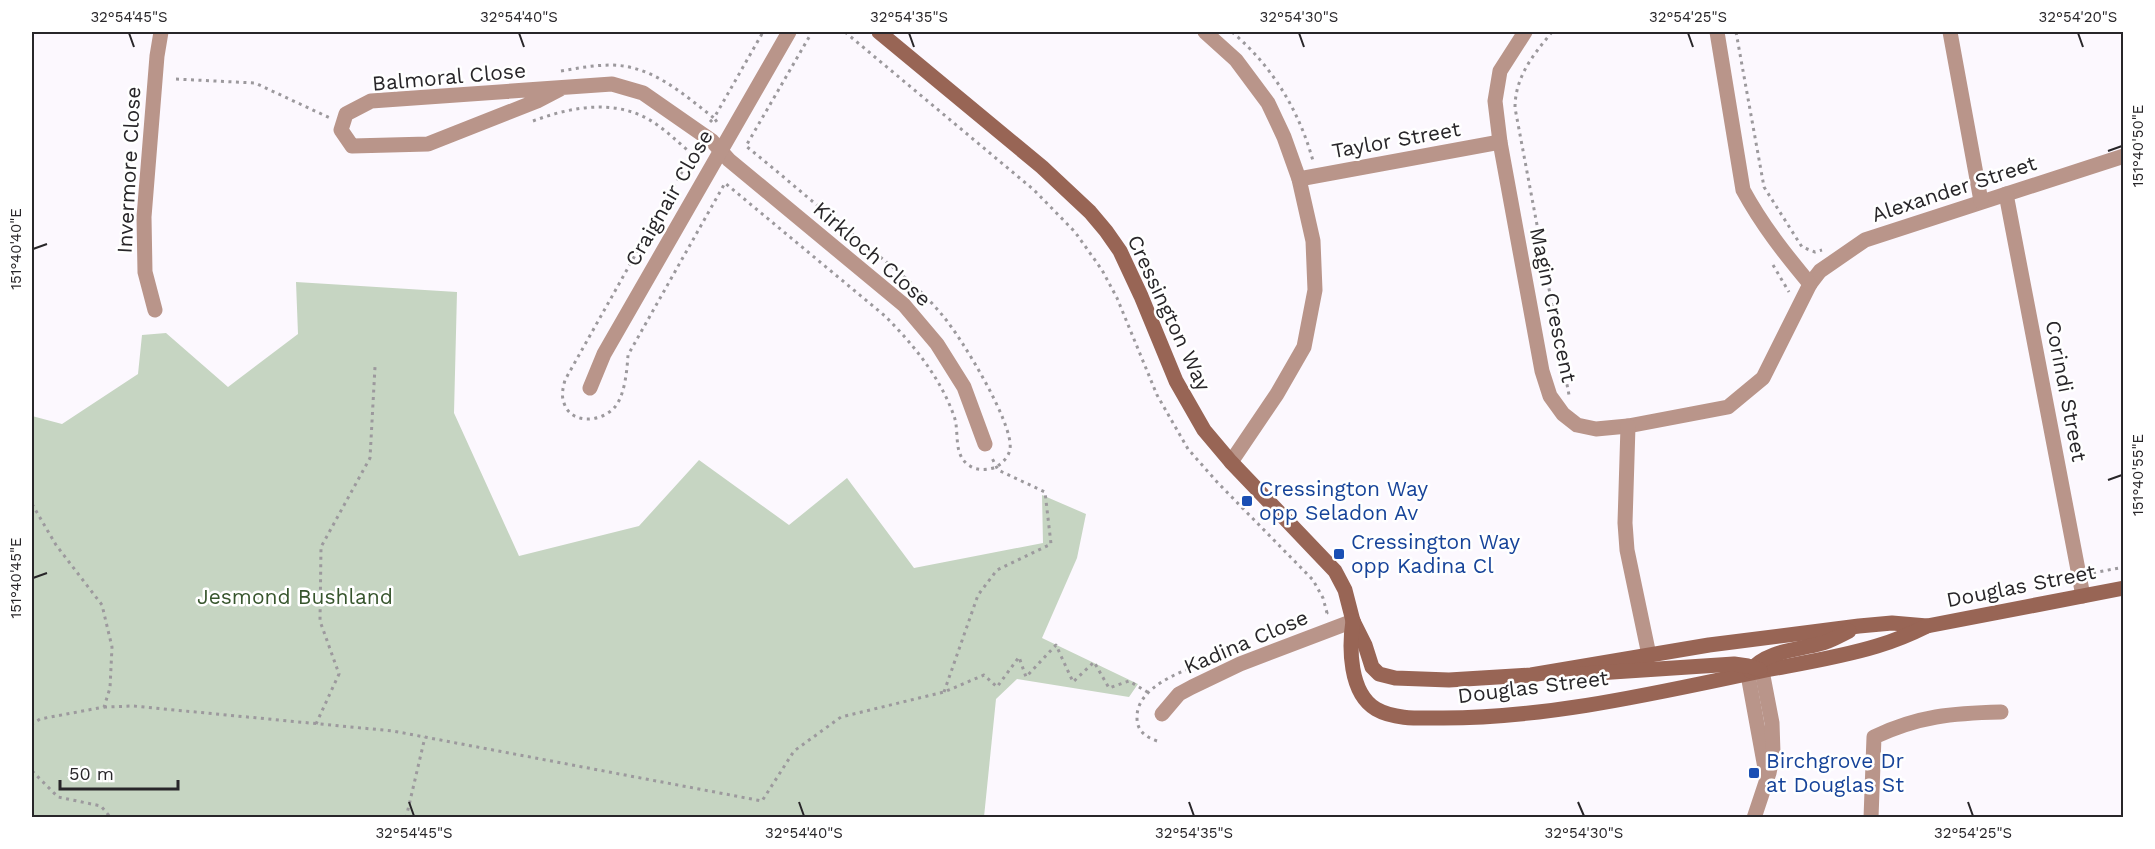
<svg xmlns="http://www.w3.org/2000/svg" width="2155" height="849" viewBox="0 0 2155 849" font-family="'Work Sans',sans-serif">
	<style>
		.green { fill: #c6d5c2 }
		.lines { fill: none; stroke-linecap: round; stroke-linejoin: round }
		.path { stroke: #9c999d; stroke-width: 3; stroke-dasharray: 3 4.5; stroke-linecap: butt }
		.street { stroke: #b9958a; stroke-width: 15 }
		.secondary { stroke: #986555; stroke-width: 15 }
		.ticks { fill: none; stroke: #282629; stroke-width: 2 }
		.transit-dot { fill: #1a4fb4; stroke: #fff; stroke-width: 2 }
		.labels { text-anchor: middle; stroke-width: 5; stroke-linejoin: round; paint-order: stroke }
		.street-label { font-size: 21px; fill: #282629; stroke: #fff }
		.transit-label { font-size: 21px; fill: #164399; stroke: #fff; text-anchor: start }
		.park-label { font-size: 21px; fill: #37552d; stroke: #fff }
		.neatline { fill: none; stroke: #282629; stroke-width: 2 }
		.ticks-label { font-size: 15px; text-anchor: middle; fill: #282629 }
	</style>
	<rect width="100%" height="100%" fill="#fcf8fe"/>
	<!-- green -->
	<path class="green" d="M 296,282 L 457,292 L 454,413 L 519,556 L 639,526 L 699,460 L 789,525 L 847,478 L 914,568 L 1043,543 L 1042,495 L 1086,514 L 1077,558 L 1042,638 L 1138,684 L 1129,697 L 1017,679 L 996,699 L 984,817 L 32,817 L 32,416 L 62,424 L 138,374 L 142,335 L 166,333 L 228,387 L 298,334 Z"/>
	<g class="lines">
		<!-- path -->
		<g class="path">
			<path d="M 845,32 L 1034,190 L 1075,232 L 1102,270 L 1117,298 L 1157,395 L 1188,449 L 1218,483 L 1313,580 L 1323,598 L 1327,613 L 1323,614"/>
			<path d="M 1232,32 C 1272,66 1299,110 1313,161"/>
			<path d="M 1552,32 C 1533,55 1515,77 1515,108 L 1569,395"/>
			<path d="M 1736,32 L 1764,187 L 1802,247 L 1815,252 L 1822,250"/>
			<path d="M 561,71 C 578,68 595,65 612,65 C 653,66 683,94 714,118 L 763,32"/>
			<path d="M 176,79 L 255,83 L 330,118"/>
			<path d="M 533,121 C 573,106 619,98 656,124 C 669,133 680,144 692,154 L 565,380 C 563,388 561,395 564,403 C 571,425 601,422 614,408 C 625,396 627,370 628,355 L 725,183 L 885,316 C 913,344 940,377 954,416 C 960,432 952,455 970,466 C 977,471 989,470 996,467 C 1003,463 1009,456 1010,449 C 1014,424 961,337 943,316 C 917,284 883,260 852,234 C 816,205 782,175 746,146 L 812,32"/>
			<path d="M 710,122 L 714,118 L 717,122"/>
			<path d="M 1773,265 L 1789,292"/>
			<path d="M 32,504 L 56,545 L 102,605 L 112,647 L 110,688 L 104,707 L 40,719 L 32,724"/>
			<path d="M 2093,573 L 2124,567"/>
			<path d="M 944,692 L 978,595 L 997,570 L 1051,544 L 1045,492 L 998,470 L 991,456"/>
			<path d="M 104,707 L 133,706 L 393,731 L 762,801 L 794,751 L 841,717 L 944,692 L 984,675 L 997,687 L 1019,657 L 1026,677 L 1056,645 L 1073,682 L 1094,662 L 1109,688 L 1129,681 L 1149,693"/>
			<path d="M 316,724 L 339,674 L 320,621 L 321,547 L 370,458 L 375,367"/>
			<path d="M 1157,741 C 1146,737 1137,731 1137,718 C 1136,687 1182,671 1206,662"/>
			<path d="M 32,771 L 58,797 L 101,806 L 111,818"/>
			<path d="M 406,818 L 425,737"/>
		</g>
		<!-- street -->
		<g class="street">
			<path d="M 1205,32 L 1236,60 L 1268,103 L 1284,137 L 1299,179 L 1313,241 L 1315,290 L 1304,347 L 1277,394 L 1231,462"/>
			<path d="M 1525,32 L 1500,71 L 1495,101 L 1500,142 L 1542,371 L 1550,396 L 1563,414 L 1577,425 L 1596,429 L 1628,426 L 1728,407 L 1763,378 L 1810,284 L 1820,271 L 1865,240 L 2124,156"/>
			<path d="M 1717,32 L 1743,190 C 1762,225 1785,254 1810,284"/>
			<path d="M 1950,32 L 1981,201"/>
			<path d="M 560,89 L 537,101 L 428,144 L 352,146 L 341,130 L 346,114 L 371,101 L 612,84 L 643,93 L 712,141 L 729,160 L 904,305 L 937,344 L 964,387 L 985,444"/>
			<path d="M 1299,179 L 1500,142"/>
			<path d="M 2006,194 L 2083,596"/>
			<path d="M 155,310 L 145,272 L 144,217 L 157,56 L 161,32"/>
			<path d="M 590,388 L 604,354 L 789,32"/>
			<path d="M 1628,426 L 1625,523 L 1627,550 L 1649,655"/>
			<path d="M 1748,675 L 1765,768"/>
			<path d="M 1162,714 L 1179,694 L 1192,687 L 1240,664 L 1353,621"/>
			<path d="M 1754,818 L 1769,773 L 1773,753 L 1772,723 L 1762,671"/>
			<path d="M 1871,818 L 1874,737 C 1918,716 1953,713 2001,712"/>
		</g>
		<!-- secondary -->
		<g class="secondary">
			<path d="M 879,32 L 1042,167 L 1090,212 L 1106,231 L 1120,251 L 1141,296 L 1176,381 L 1204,430 L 1231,462 L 1335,571 L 1345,590 L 1353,621 L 1365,645 L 1372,667 L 1379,674 L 1395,678 L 1449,680 L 1531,675 L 1709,645 L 1859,626 L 1892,623 L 1927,626"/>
			<path d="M 1353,621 C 1349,647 1349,693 1376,709 C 1395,720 1421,718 1443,718 C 1551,718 1660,692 1766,670 C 1803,663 1841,657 1877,646 C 1894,641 1911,634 1927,626 L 2124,588"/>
			<path d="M 1750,671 C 1766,651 1796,650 1819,644 C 1829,642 1839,636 1849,631"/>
			<path d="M 1582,674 L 1734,664 L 1748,666 L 1760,670"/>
		</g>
	</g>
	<!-- ticks -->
	<path class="ticks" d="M 129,33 L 134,47M 519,33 L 524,47M 909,33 L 914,47M 1299,33 L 1304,47M 1688,33 L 1693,47M 2078,33 L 2083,47M 2108,151 L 2122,146M 33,249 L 47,244M 2108,480 L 2122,475M 33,578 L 47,573M 409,802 L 414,816M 799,802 L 804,816M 1189,802 L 1194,816M 1578,802 L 1584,816M 1968,802 L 1973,816"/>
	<!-- markers -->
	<g class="transit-dot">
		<rect x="1241" y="495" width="12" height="12" rx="3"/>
		<rect x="1333" y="548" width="12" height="12" rx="3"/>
		<rect x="1748" y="767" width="12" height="12" rx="3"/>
	</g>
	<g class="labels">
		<!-- street labels -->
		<g class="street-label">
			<text transform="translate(449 77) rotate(-5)" y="7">Balmoral Close</text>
			<text transform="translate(1396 140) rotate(-10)" y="7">Taylor Street</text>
			<text transform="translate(129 170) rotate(-87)" y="7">Invermore Close</text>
			<text transform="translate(1954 189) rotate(-18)" y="7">Alexander Street</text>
			<text transform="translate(669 198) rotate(-60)" y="7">Craignair Close</text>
			<text transform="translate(872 254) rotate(41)" y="7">Kirkloch Close</text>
			<text transform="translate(1553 305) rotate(78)" y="7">Magin Crescent</text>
			<text transform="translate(1169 313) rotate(65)" y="7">Cressington Way</text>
			<text transform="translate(2066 391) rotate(79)" y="7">Corindi Street</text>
			<text transform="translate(2021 586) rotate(-11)" y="7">Douglas Street</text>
			<text transform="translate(1246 642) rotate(-23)" y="7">Kadina Close</text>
			<text transform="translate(1533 687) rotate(-7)" y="7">Douglas Street</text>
		</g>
		<!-- transit labels -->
		<g class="transit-label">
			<text x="1259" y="496">Cressington Way<tspan x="1259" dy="24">opp Seladon Av</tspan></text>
			<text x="1351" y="549">Cressington Way<tspan x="1351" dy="24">opp Kadina Cl</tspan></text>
			<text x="1766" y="768">Birchgrove Dr<tspan x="1766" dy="24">at Douglas St</tspan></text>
		</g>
		<!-- park labels -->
		<g class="park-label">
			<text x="295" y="604">Jesmond Bushland</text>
		</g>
	</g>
	<!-- border -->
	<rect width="2155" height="849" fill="none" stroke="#ffffff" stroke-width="66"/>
	<!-- scale -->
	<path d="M60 780v9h118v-9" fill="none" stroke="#282629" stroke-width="3"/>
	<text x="69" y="780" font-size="18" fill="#282629" stroke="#ffffff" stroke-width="4.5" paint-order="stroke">50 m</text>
	<rect x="33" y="33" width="2089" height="783" class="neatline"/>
	<g class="ticks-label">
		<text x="129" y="22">32°54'45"S</text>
		<text x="519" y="22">32°54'40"S</text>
		<text x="909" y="22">32°54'35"S</text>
		<text x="1299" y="22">32°54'30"S</text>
		<text x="1688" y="22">32°54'25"S</text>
		<text x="2078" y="22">32°54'20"S</text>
		<text transform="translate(2138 146) rotate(-90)" y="5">151°40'50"E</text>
		<text transform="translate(16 249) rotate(-90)" y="5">151°40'40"E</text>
		<text transform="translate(2138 475) rotate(-90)" y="5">151°40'55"E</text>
		<text transform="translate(16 578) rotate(-90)" y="5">151°40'45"E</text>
		<text x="414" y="838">32°54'45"S</text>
		<text x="804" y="838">32°54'40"S</text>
		<text x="1194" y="838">32°54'35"S</text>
		<text x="1584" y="838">32°54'30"S</text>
		<text x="1973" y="838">32°54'25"S</text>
	</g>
</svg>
